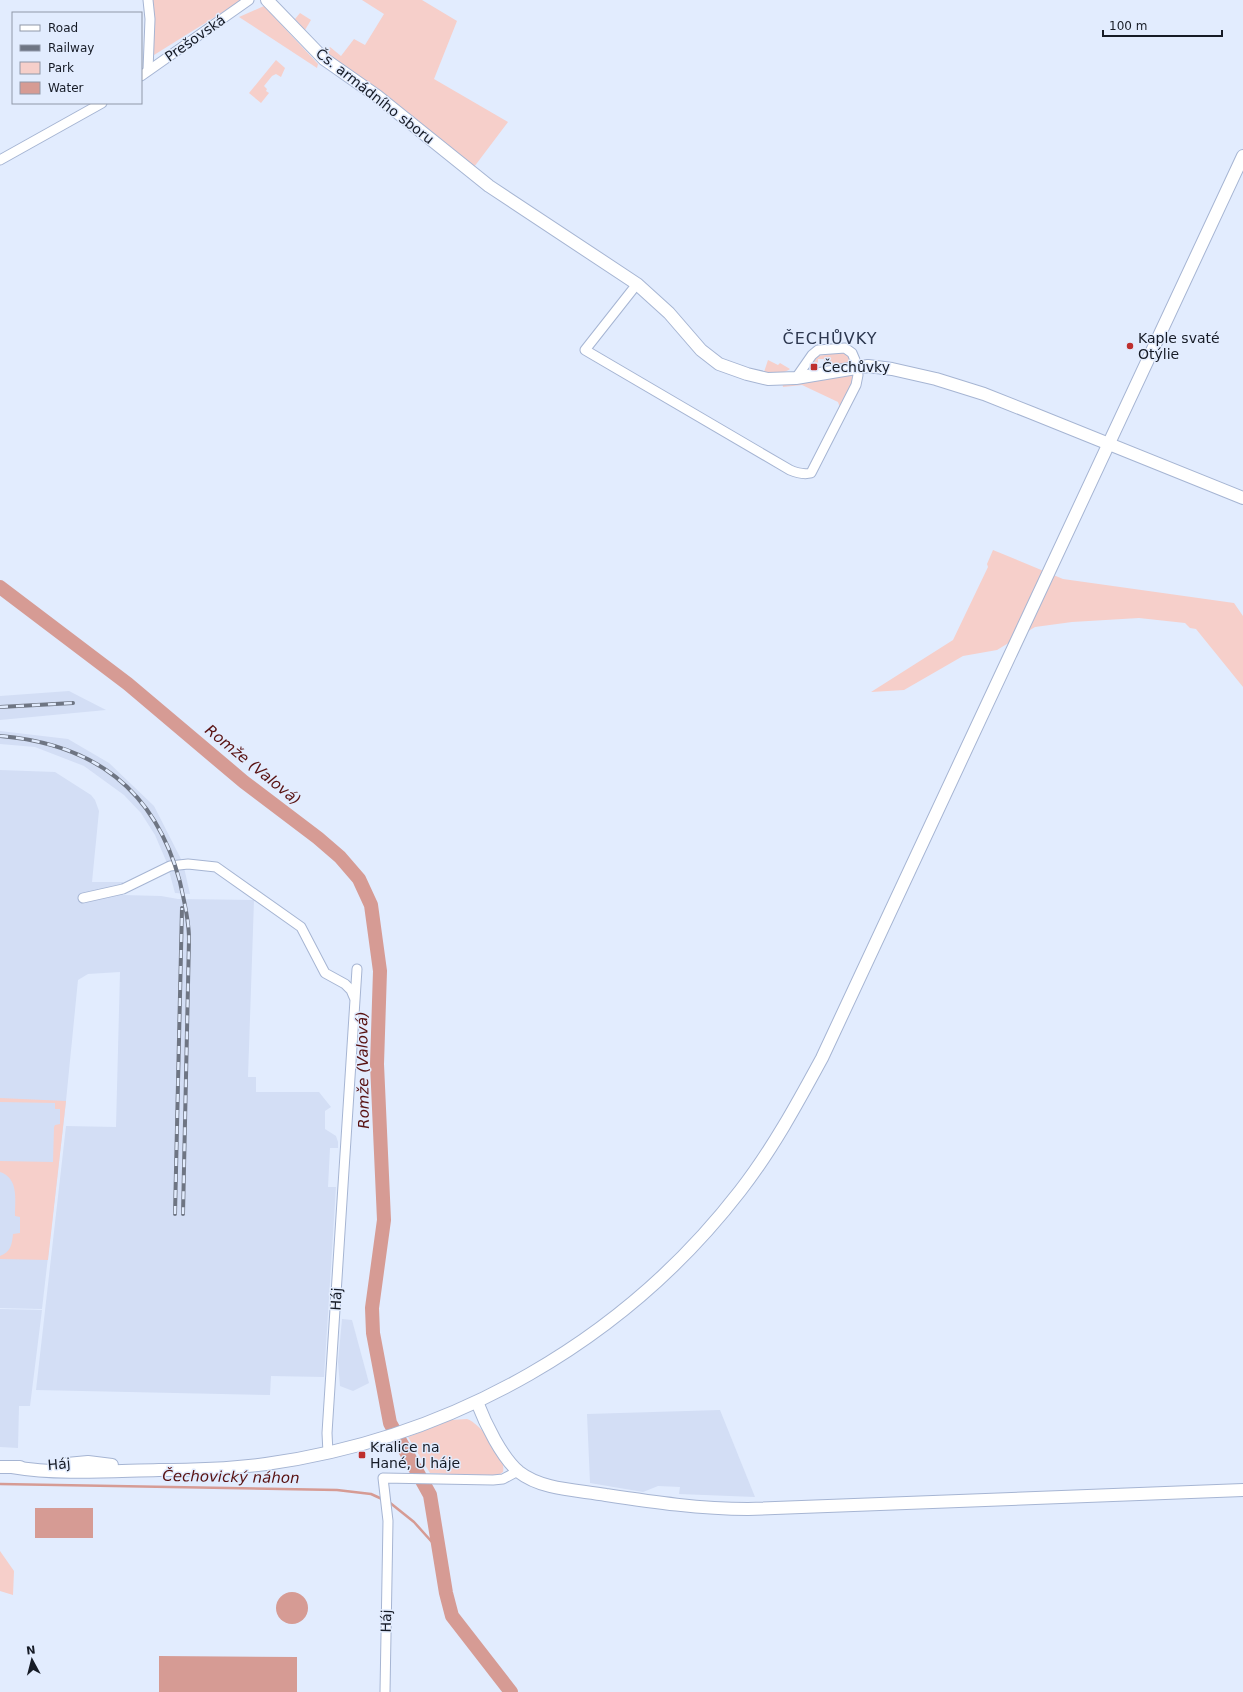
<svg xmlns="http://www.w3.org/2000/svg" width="1243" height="1692" viewBox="0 0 1243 1692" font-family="'DejaVu Sans',sans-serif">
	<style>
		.built { fill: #d3def5 }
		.green { fill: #f6cfca }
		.water { fill: #d69b94 }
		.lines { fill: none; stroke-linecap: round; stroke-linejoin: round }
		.stream { stroke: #d69b94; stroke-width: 2.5 }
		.river { stroke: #d69b94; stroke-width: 14 }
		.street-casing { stroke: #a6b5d3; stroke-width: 11 }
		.secondary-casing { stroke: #a6b5d3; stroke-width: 14 }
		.street { stroke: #fff; stroke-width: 9 }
		.secondary { stroke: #fff; stroke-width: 12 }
		.rail-casing { stroke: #6e7583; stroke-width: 4 }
		.rail { stroke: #e2ecfe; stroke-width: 2.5; stroke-dasharray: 8; stroke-linecap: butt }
		.poi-dot { fill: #be2f2e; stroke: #e2ecfe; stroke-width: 1.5 }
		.labels { text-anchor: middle; stroke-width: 3; stroke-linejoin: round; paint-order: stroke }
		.street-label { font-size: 14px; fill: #161b26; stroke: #e2ecfe }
		.poi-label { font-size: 14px; fill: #161b26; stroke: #e2ecfe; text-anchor: start }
		.water-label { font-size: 15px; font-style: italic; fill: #581111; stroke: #e2ecfe }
		.quarter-label { font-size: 16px; letter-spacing: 1px; fill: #2b364e; stroke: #e2ecfe }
	</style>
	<rect width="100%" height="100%" fill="#e2ecfe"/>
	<!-- built -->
	<g class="built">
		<path d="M 69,691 L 106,710 L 0,720 L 0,696 Z"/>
		<path d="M 0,731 L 68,739 L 109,763 L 154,806 L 183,863 L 190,894 L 175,893 L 167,863 L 155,835 L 141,813 L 124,795 L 84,766 L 35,747 L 0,744 Z"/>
		<path d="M 0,770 L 55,772 L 91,795 L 95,800 L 99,811 L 92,882 L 123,882 L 123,895 L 161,896 L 178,899 L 254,900 L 248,1077 L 256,1077 L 256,1092 L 319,1092 L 331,1107 L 325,1111 L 325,1129 L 336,1136 L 338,1142 L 338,1148 L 330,1148 L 328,1187 L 336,1187 L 324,1377 L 271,1376 L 270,1395 L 36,1390 L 66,1126 L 116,1127 L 120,972 L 88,974 L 78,980 L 66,1101 L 42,1309 L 0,1308 Z"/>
		<path d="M 0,1309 L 42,1310 L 30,1406 L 19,1406 L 18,1448 L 0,1447 Z"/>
		<path d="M 342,1319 L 352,1320 L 369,1383 L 353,1391 L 340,1386 L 338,1362 Z"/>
		<path d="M 720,1410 L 755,1497 L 679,1494 L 680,1487 L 658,1486 L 643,1492 L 590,1483 L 587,1414 Z"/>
	</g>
	<!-- green -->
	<g class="green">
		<path d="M 151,0 L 242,0 L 154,55 Z"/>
		<path d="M 362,0 L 422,0 L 457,21 L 434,79 L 508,122 L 474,167 L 325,53 L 330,47 L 341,56 L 354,39 L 365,45 L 384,14 Z"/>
		<path d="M 264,6 L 318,64 L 317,68 L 239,17 Z"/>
		<path d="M 300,13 L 311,20 L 305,30 L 295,19 Z"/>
		<path d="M 276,60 L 285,68 L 281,77 L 276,74 L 272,76 L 264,86 L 267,89 L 266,91 L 269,93 L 261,103 L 249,93 Z"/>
		<path d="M 825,351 L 845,351 L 850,358 L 847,364 L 825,365 L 824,359 L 818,359 L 818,365 L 811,362 L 817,356 L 825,355 Z"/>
		<path d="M 768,360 L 778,365 L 780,363 L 790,369 C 784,374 772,373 764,372 Z"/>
		<path d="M 853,374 L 855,377 L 841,410 L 838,402 L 802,385 L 783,387 L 782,381 Z"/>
		<path d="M 993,550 L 1063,579 L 1234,603 L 1243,616 L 1243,687 L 1196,629 L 1190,628 L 1185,623 L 1139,618 L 1072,622 L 1035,627 L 997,650 L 963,656 L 904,690 L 871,692 L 953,640 L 988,567 L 987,564 Z"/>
		<path d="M 0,1098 L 66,1101 L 48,1260 L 0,1259 L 0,1256 C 11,1252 12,1244 13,1234 L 20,1233 L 20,1217 L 15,1216 C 15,1200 19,1178 0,1172 L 0,1161 L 53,1162 L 54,1127 L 55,1125 L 60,1124 L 60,1109 L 55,1109 L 55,1103 L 0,1102 Z"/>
		<path d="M 467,1419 C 480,1423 507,1458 503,1472 L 497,1476 L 430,1473 L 408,1437 L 451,1420 Z"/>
		<path d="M 0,1551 L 14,1571 L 13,1595 L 0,1591 Z"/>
	</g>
	<!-- water -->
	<g class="water">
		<rect x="35" y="1508" width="58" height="30"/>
		<circle cx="292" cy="1608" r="16"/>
		<path d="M 159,1656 L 297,1657 L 297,1692 L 159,1692 Z"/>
	</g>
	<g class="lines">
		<!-- stream -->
		<g class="stream">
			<path d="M 0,1484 L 337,1490 L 371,1494 L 382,1499"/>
			<path d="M 389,1502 L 414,1522 L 440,1551"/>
		</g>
		<!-- river -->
		<path class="river" d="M 0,587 L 128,684 L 244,782 L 318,838 L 340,857 L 359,879 L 371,905 L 380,971 L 377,1064 L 384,1220 L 372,1308 L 373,1333 L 390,1423 L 430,1495 L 446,1593 L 452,1616 L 511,1692"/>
		<!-- street casing -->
		<g class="street-casing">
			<g id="street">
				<path d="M 148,0 L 150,19 L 148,70"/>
				<path d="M 141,76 L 249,0"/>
				<path d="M 0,160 L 102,103"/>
				<path d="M 637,284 L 585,350 L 790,470 C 797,473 803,475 811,473 L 856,385 L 858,375 L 855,360 L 852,353 L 845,348 L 818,350 L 812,355 L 796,378"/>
				<path d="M 83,898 L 123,889 L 170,866 L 188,864 L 216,867 L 301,927 L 325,973 L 345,984 L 351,990 L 354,997"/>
				<path d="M 328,1453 L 327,1433 L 357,969"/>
				<path d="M 385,1692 L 388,1521 L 383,1478 L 493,1480 L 503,1479 L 518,1471"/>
			</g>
		</g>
		<!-- secondary casing -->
		<g class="secondary-casing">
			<g id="secondary">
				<path d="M 267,0 L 324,59 L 377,96 L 489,186 L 637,284 L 669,313 L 701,350 L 719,364 L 747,374 L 768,379 L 796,378 L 868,366 L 892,369 L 936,379 L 984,394 L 1032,413 L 1243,498"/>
				<path d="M 477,1402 C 485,1423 502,1458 519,1472 C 542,1490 578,1490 606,1495 C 653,1502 700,1509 748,1509 L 1243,1490"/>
				<path d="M 67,1464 L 88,1462 L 112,1465"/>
				<path d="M 0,1467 L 20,1467"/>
				<path d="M 12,1467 C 60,1475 110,1471 159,1470 C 194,1470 230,1469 266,1464 C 453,1438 624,1341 740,1191 C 772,1150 797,1104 822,1058 L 1243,156"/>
			</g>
		</g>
		<!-- street -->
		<use href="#street" class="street"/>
		<!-- secondary -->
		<use href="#secondary" class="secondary"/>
		<!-- rail casing -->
		<g class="rail-casing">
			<g id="rail">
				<path d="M 0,707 L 73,703"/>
				<path d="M 0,736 C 94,744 155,789 180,882 C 184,901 189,919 189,939 L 183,1214"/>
				<path d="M 175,1214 L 182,908"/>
			</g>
		</g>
		<!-- rail -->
		<use href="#rail" class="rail"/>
	</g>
	<!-- markers -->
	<g class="poi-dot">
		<circle cx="1130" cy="346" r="4"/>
		<rect x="810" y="363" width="8" height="8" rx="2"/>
		<rect x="358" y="1451" width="8" height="8" rx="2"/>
	</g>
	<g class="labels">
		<!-- street labels -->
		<g class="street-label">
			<text transform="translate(195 38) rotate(-35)" y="5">Prešovská</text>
			<text transform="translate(375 96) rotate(38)" y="5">Čs. armádního sboru</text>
			<text transform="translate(336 1299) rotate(-87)" y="5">Háj</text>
			<text transform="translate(59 1464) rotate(-5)" y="5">Háj</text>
			<text transform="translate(386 1621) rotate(-89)" y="5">Háj</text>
		</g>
		<!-- poi labels -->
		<g class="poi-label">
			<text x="1138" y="343">Kaple svaté<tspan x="1138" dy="16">Otýlie</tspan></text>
			<text x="822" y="372">Čechůvky</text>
			<text x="370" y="1452">Kralice na<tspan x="370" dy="16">Hané, U háje</tspan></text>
		</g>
		<!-- water labels -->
		<g class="water-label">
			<text transform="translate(253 765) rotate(39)" y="5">Romže (Valová)</text>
			<text transform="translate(363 1070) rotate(-91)" y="5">Romže (Valová)</text>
			<text transform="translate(231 1477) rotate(1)" y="5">Čechovický náhon</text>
		</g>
		<!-- quarter labels -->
		<g class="quarter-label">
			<text x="830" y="344">ČECHŮVKY</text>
		</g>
	</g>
	<!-- legend -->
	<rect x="12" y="12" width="130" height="92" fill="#e2ecfe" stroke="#9098a8"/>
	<rect x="20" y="25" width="20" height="6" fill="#ffffff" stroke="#9098a8"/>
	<text x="48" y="32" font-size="12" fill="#161b26">Road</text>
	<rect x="20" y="45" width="20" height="6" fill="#6e7583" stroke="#9098a8"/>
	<text x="48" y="52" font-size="12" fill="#161b26">Railway</text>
	<rect x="20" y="62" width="20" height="12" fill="#f6cfca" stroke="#9098a8"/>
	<text x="48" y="72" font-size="12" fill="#161b26">Park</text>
	<rect x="20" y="82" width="20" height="12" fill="#d69b94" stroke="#9098a8"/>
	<text x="48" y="92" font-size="12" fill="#161b26">Water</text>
	<!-- north arrow -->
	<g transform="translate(32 1660) rotate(353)" stroke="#e2ecfe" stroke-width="3" paint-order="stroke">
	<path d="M0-3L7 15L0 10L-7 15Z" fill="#161b26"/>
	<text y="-6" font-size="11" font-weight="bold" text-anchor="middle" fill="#161b26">N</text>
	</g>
	<!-- scale -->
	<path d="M1103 30v6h119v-6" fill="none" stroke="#161b26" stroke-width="2"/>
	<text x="1109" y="30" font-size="12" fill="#161b26" stroke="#e2ecfe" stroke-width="3" paint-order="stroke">100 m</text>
</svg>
